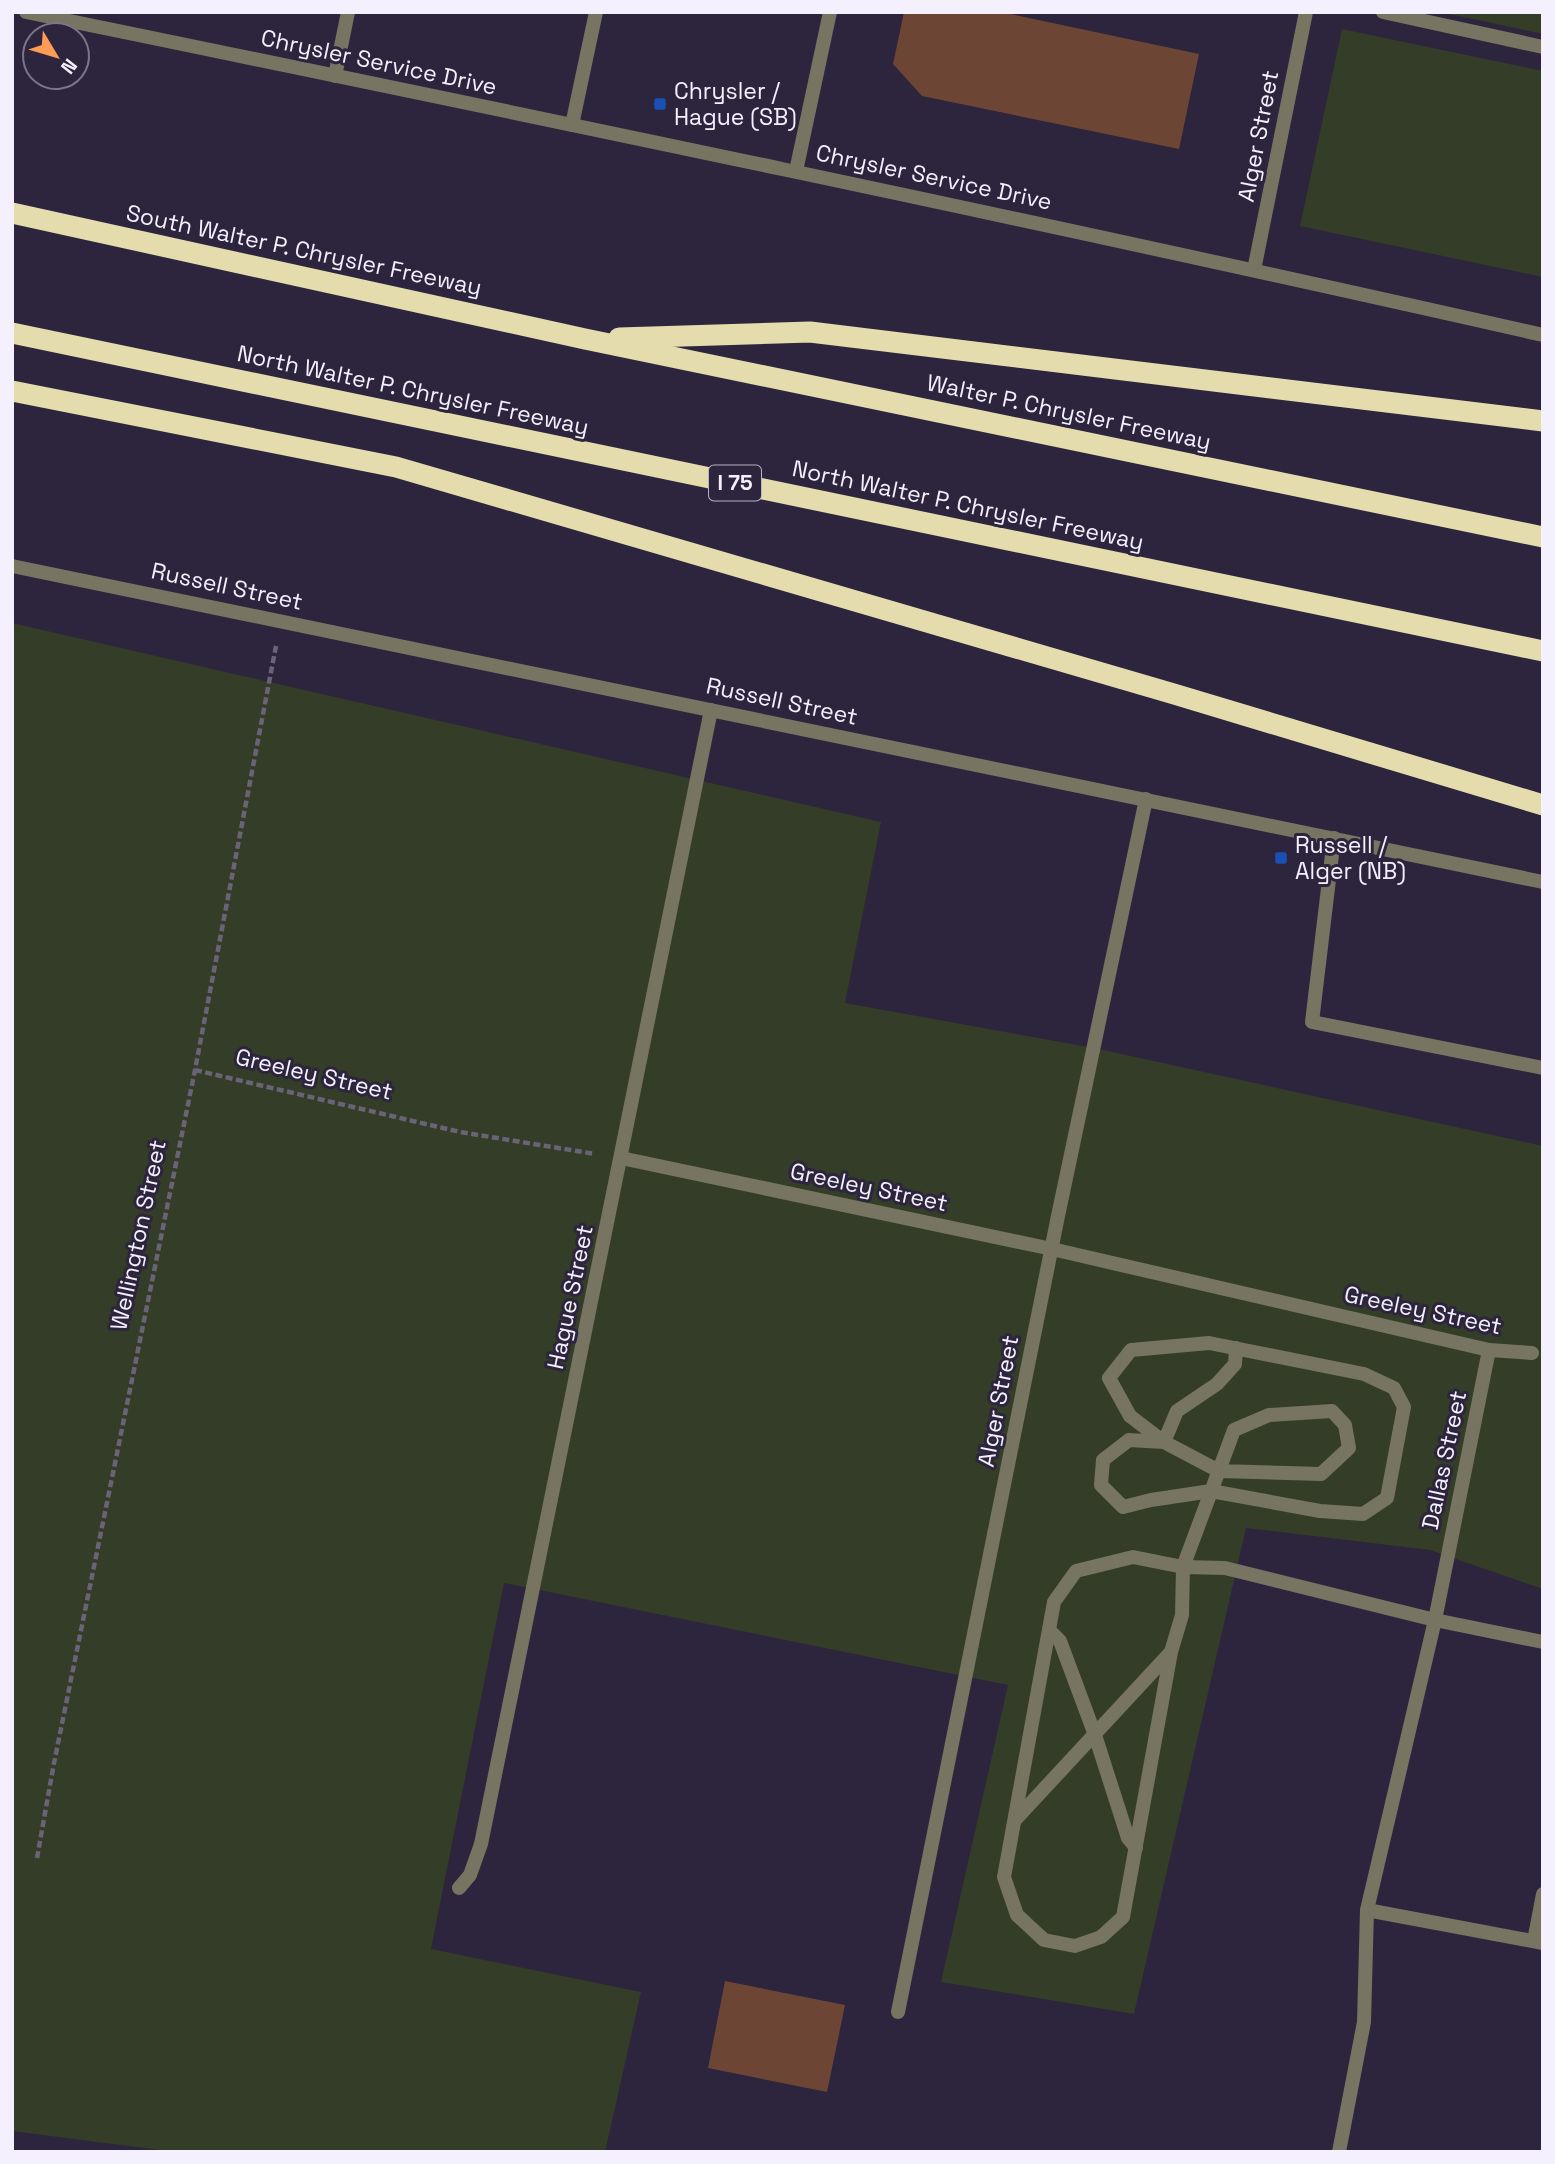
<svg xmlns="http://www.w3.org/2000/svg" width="1555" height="2164" viewBox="0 0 1555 2164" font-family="'Space Grotesk',sans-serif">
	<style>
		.green { fill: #333d27 }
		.building { fill: #6d4534 }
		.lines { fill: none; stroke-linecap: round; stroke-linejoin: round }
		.path { stroke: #6a6378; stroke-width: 4.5; stroke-dasharray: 7 3.5; stroke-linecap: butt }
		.service { stroke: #777461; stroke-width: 14 }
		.minor { stroke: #777461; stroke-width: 14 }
		.tertiary { stroke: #777461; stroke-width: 14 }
		.motorway { stroke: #e4dcad; stroke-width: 21 }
		.transit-dot { fill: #1a4fb4; stroke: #2d253d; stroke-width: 2.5 }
		.labels { text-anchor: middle; stroke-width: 6; stroke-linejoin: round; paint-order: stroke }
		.shield { fill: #2d253d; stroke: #b8b3c3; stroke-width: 2 }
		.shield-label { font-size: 21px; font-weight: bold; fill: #f4f0fd }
		.street-label { font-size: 23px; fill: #f4f0fd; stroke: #2d253d }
		.poi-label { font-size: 23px; fill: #f4f0fd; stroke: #2d253d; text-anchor: start }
	</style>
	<rect width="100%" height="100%" fill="#2d253d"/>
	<!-- green -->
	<g class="green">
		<path d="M 1440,12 L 1543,12 L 1543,34 Z"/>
		<path d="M 1342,29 L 1543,71 L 1543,277 L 1300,226 Z"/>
		<path d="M 12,623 L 881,822 L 845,1003 L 1094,1048 L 1543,1146 L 1543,1589 L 1430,1550 L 1246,1528 L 1134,2014 L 941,1982 L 1008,1685 L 504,1583 L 431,1949 L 641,1992 L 605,2152 L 175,2152 L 12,2131 Z"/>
	</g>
	<!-- building -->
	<g class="building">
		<path d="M 904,12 L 1001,12 L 1199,54 L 1179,149 L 922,96 L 893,64 Z"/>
		<path d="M 725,1981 L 845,2005 L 827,2092 L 708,2068 Z"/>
	</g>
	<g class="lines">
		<!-- path -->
		<g class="path">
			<path d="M 195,1070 L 460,1132 L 595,1154"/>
			<path d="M 37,1858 L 54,1763 L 195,1070 L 276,646"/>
		</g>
		<!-- service -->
		<g class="service">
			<path d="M 1383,12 L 1543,47"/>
			<path d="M 572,125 L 596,12"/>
			<path d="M 1334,838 L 1312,1022 L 1543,1068"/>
			<path d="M 621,1158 L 1052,1249 L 1489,1350 L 1532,1353"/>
			<path d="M 1236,1348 L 1235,1364 L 1217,1384 L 1177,1411 L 1164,1442 L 1130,1416 L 1109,1378 L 1131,1350 L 1209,1343 L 1364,1374 L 1394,1388 L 1404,1407 L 1387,1498 L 1363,1514 L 1320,1511 L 1211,1491 L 1151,1500 L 1123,1507 L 1101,1485 L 1103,1460 L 1129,1440 L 1164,1442 L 1219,1471 L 1321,1474 L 1349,1448 L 1345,1425 L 1332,1411 L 1269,1415 L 1234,1430 L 1183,1567 L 1182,1615 L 1171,1652 L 1123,1917 L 1101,1937 L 1075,1946 L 1044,1940 L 1017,1915 L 1004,1877 L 1054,1602 L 1076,1571 L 1133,1557 L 1183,1567 L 1225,1568 L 1435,1620 L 1489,1350"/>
			<path d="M 1049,1630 L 1060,1641 L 1095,1735 L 1128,1838 L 1136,1848"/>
			<path d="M 1543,1642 L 1435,1620 L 1367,1910 L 1543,1943"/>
			<path d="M 1015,1820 L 1170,1653"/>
			<path d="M 459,1888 L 470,1875 L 481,1844 L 711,710"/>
			<path d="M 1534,1941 L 1543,1894"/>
			<path d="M 898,2012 L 1058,1216 L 1146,799"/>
			<path d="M 1339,2152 L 1364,2022 L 1367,1910"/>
		</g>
		<!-- minor -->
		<g class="minor">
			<path d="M 335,76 L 348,12"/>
			<path d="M 796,171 L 830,12"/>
			<path d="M 1254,270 L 1306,12"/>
		</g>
		<!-- tertiary -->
		<g class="tertiary">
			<path d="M 26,12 C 533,116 1039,221 1543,335"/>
			<path d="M 12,566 L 1543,882"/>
		</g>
		<!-- motorway -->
		<g class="motorway">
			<path d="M 12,213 L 585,339 L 1543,537"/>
			<path d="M 12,333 L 1543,651"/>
			<path d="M 619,338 L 810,332 L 1543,421"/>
			<path d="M 12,391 L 396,467 L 1174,694 L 1543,805"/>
		</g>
	</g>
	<!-- markers -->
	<g class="transit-dot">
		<rect x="653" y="97" width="14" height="14" rx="3.5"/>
		<rect x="1274" y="851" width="14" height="14" rx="3.5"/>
	</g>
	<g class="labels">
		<!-- shield labels -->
		<rect class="shield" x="709" y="465.5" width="52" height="35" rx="5"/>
		<g class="shield-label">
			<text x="735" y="490">I 75</text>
		</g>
		<!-- street labels -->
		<g class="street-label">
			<text transform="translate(379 62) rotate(12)" y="8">Chrysler Service Drive</text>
			<text transform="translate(1258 136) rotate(-79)" y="8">Alger Street</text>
			<text transform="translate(934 177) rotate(12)" y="8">Chrysler Service Drive</text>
			<text transform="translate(304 250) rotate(12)" y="8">South Walter P. Chrysler Freeway</text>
			<text transform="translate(413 390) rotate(12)" y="8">North Walter P. Chrysler Freeway</text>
			<text transform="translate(1069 412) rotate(12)" y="8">Walter P. Chrysler Freeway</text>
			<text transform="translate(968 505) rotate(12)" y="8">North Walter P. Chrysler Freeway</text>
			<text transform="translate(227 586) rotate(12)" y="8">Russell Street</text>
			<text transform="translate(782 701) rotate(12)" y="8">Russell Street</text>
			<text transform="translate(314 1074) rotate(13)" y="8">Greeley Street</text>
			<text transform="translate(869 1187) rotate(12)" y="8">Greeley Street</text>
			<text transform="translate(138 1235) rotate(-78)" y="8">Wellington Street</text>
			<text transform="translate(570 1297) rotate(-78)" y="8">Hague Street</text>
			<text transform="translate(1423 1310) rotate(12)" y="8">Greeley Street</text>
			<text transform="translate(998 1401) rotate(-79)" y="8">Alger Street</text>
			<text transform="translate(1444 1460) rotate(-78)" y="8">Dallas Street</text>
		</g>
		<!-- poi labels -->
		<g class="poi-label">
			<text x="674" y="99">Chrysler /<tspan x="674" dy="26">Hague (SB)</tspan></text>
			<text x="1295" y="853">Russell /<tspan x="1295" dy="26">Alger (NB)</tspan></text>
		</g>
	</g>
	<!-- border -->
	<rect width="1555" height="2164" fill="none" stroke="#f4f0fd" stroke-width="28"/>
	<!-- north arrow -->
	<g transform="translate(56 56) rotate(128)"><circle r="33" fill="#2d253d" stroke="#7d768a" stroke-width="2"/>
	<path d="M0-5L12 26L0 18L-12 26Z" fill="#fd9c56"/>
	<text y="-10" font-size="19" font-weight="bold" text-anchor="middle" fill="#f4f0fd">N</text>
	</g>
</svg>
